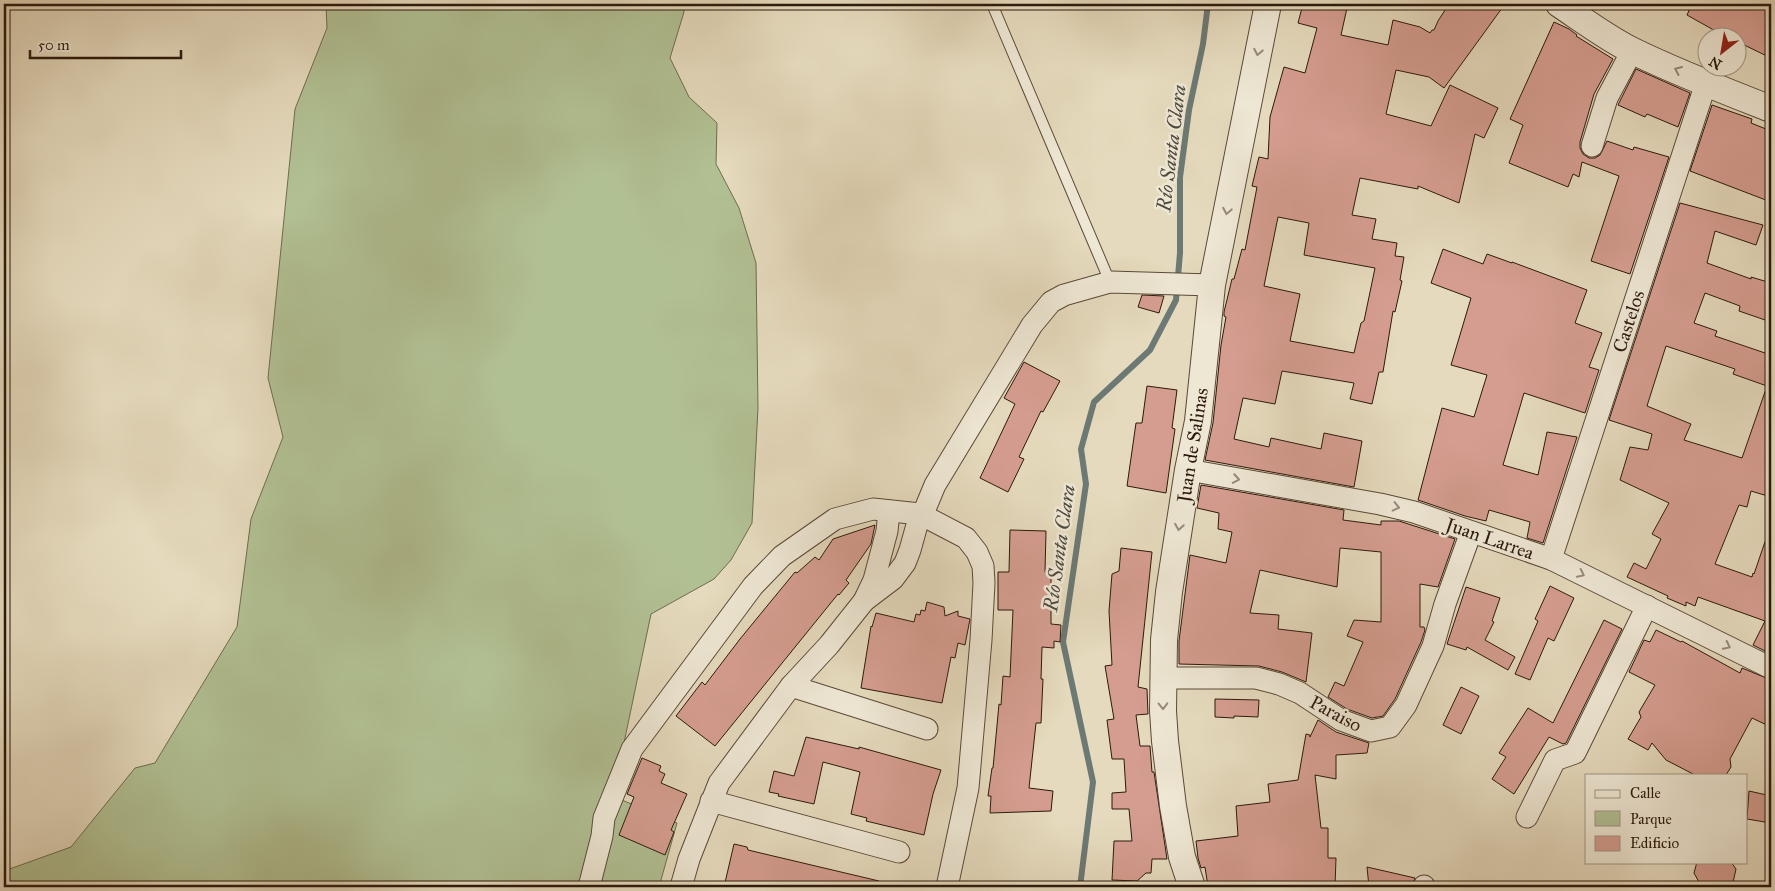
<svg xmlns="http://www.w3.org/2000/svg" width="1775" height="891" viewBox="0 0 1775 891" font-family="'IM FELL Great Primer',serif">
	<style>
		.green { fill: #b1c093; stroke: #6e6c50 }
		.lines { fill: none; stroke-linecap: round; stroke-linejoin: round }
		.stream { stroke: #6c7974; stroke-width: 6 }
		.building { fill: #d59d90; stroke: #2c190d; fill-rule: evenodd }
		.service-casing { stroke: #5a4939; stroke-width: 12 }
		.minor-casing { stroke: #5a4939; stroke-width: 23 }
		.tertiary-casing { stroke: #5a4939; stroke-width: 28 }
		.service { stroke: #eee7d4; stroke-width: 10 }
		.minor { stroke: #eee7d4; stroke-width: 21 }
		.tertiary { stroke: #eee7d4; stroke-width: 26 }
		.oneway { stroke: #978a7a }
		.labels { text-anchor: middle; stroke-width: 5; stroke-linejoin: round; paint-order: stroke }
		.street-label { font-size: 19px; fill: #2c190d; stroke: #eee7d4 }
		.water-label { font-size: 20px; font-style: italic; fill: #4c4940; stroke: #eee7d4 }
	</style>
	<rect width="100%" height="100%" fill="#e5dabd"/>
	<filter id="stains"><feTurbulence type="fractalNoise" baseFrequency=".004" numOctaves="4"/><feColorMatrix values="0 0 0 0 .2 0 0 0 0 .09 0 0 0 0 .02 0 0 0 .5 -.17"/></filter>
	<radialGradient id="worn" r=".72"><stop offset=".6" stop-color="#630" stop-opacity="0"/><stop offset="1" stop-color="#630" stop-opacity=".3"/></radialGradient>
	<!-- green -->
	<path class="green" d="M 326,4 L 683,4 L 684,12 L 670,58 L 689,97 L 717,123 L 716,164 L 739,208 L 756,263 L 758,408 L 752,523 L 731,560 L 714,579 L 651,614 L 616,781 L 617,798 L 677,823 L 659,887 L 4,887 L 4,871 L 71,847 L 135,768 L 155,763 L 237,627 L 251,519 L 283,437 L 268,378 L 295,109 L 327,28 Z"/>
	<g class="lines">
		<!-- stream -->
		<path class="stream" d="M 1080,887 L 1093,782 L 1063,642 L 1086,484 L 1081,449 L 1094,402 L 1150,350 L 1176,300 L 1180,253 L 1180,177 L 1189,110 L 1203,44 L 1208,4"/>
	</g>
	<!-- building -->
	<g class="building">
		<path d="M 1303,4 L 1331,4 L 1347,8 L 1341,35 L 1388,45 L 1393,20 L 1420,27 L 1430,33 L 1432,30 L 1434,30 L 1438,21 L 1449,4 L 1505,4 L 1444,88 L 1429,77 L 1396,70 L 1386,114 L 1431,126 L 1450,85 L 1498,108 L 1484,138 L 1475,134 L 1459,203 L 1418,186 L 1418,189 L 1360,178 L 1352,215 L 1376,219 L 1372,239 L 1397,243 L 1395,256 L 1404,257 L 1400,280 L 1402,281 L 1395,312 L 1393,311 L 1383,372 L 1379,372 L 1372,404 L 1350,399 L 1354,383 L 1282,371 L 1275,404 L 1243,398 L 1234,439 L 1269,447 L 1271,438 L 1321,449 L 1324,433 L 1362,441 L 1354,487 L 1205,460 L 1213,423 L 1221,345 L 1226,317 L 1224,316 L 1224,312 L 1232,279 L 1234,279 L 1242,249 L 1245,250 L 1257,187 L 1252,186 L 1259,157 L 1268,159 L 1270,117 L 1284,67 L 1305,73 L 1317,28 L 1298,23 ZM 1278,217 L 1309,223 L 1304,255 L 1375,268 L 1364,321 L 1361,323 L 1354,353 L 1290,341 L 1300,294 L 1264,286 Z"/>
		<path d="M 1692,4 L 1758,4 L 1771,11 L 1771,58 L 1738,42 L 1738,38 L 1728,38 L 1687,15 Z"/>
		<path d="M 1554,22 L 1569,29 L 1577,35 L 1576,36 L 1613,59 L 1594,94 L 1580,142 L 1580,148 L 1583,154 L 1589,158 L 1595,158 L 1600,155 L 1607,141 L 1633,150 L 1634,147 L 1669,157 L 1630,274 L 1591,261 L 1619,176 L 1582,162 L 1579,177 L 1573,174 L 1568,187 L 1509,163 L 1523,125 L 1510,119 Z"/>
		<path d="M 1636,69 L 1690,93 L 1678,127 L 1647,114 L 1645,117 L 1618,105 Z"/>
		<path d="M 1712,105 L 1752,119 L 1751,123 L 1771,131 L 1771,202 L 1690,171 Z"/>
		<path d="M 1680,203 L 1763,225 L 1756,245 L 1715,231 L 1707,263 L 1751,279 L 1751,277 L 1771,283 L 1771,322 L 1739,311 L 1740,306 L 1705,293 L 1694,323 L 1717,331 L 1715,336 L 1771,355 L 1771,497 L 1751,491 L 1747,507 L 1739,505 L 1715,564 L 1752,577 L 1753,573 L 1754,574 L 1768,533 L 1771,533 L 1771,654 L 1753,645 L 1765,621 L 1698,597 L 1695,606 L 1686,602 L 1686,606 L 1667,598 L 1668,596 L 1627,577 L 1634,563 L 1646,569 L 1661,539 L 1652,534 L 1669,503 L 1620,480 L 1630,447 L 1648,450 L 1652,434 L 1609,420 ZM 1666,346 L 1735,369 L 1733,374 L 1767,386 L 1742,458 L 1684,440 L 1691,424 L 1647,406 Z"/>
		<path d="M 1443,249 L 1483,264 L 1487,254 L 1512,263 L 1512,262 L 1587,290 L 1575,323 L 1602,333 L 1589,367 L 1599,370 L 1585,413 L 1524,393 L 1503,465 L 1538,475 L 1547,432 L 1577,437 L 1543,543 L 1527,538 L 1530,522 L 1489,510 L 1486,521 L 1465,516 L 1418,500 L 1442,408 L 1474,417 L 1487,375 L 1451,365 L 1471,298 L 1431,283 Z"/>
		<path d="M 1142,295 L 1164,296 L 1159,313 L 1138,307 Z"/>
		<path d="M 1024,362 L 1060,381 L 1043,412 L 1041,411 L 1019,457 L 1024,459 L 1008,492 L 980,478 L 1015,404 L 1004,398 Z"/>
		<path d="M 1147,386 L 1177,390 L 1172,428 L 1175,429 L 1166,493 L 1127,486 L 1136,423 L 1142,423 Z"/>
		<path d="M 1201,485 L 1344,510 L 1343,520 L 1381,525 L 1381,521 L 1399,521 L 1455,539 L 1438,587 L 1420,584 L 1420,627 L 1424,627 L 1425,630 L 1421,642 L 1395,699 L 1383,716 L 1372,718 L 1347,709 L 1328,697 L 1335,682 L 1344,686 L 1363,642 L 1347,636 L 1354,620 L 1381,622 L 1381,552 L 1340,548 L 1337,587 L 1260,570 L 1250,613 L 1279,615 L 1278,629 L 1312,633 L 1306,682 L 1282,672 L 1259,666 L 1179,664 L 1179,641 L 1190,555 L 1226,563 L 1232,532 L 1218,529 L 1219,513 L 1197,508 Z"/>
		<path d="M 875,525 L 871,544 L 846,580 L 849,583 L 839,595 L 838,594 L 715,746 L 676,716 L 702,682 L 705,685 L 740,639 L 795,572 L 797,573 L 815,557 L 819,560 L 833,539 Z"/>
		<path d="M 1010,530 L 1046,531 L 1045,572 L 1051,572 L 1051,624 L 1061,625 L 1060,642 L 1054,641 L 1054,648 L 1042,647 L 1041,679 L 1043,679 L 1041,723 L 1036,723 L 1029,788 L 1053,791 L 1051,811 L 990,813 L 991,796 L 988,796 L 992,768 L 993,768 L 999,704 L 1001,705 L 1003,676 L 1010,677 L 1013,610 L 998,610 L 998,572 L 1009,572 Z"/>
		<path d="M 1121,548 L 1152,552 L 1138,687 L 1147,689 L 1148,714 L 1136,715 L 1140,746 L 1150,746 L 1152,772 L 1154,772 L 1167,859 L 1152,859 L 1151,873 L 1146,873 L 1137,881 L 1112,880 L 1114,841 L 1132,841 L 1129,809 L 1112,809 L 1112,793 L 1126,792 L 1124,759 L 1112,759 L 1107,720 L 1114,719 L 1105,666 L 1112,665 L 1109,611 L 1112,574 L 1119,571 Z"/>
		<path d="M 1550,586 L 1574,598 L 1554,641 L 1548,638 L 1530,680 L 1515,674 L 1538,621 L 1535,619 Z"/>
		<path d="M 1466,587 L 1500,598 L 1492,621 L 1494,622 L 1485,640 L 1515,657 L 1508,670 L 1467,647 L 1466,650 L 1447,644 Z"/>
		<path d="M 927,602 L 944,607 L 945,616 L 958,611 L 958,616 L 970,619 L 965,645 L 958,643 L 955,658 L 951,657 L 942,703 L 861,688 L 871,626 L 872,627 L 876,613 L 914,622 L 916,614 L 920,615 L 921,610 L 925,611 Z"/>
		<path d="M 1604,620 L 1622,629 L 1566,743 L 1563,744 L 1549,737 L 1514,794 L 1492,779 L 1506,757 L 1499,753 L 1528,708 L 1553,723 Z"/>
		<path d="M 1656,630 L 1681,642 L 1682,641 L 1740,673 L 1742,668 L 1771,680 L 1771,727 L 1752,718 L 1730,759 L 1731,767 L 1726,775 L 1695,775 L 1666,760 L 1652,743 L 1648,750 L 1628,739 L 1641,717 L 1639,712 L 1655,685 L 1629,672 L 1644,640 L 1650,642 Z"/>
		<path d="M 1461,687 L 1479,696 L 1461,734 L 1443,725 Z"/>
		<path d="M 1215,699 L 1259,700 L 1258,717 L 1234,716 L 1234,718 L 1215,717 Z"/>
		<path d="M 1318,720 L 1336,732 L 1369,743 L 1367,753 L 1336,755 L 1336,779 L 1315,775 L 1321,828 L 1328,828 L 1328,858 L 1336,858 L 1335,887 L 1208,887 L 1205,867 L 1201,868 L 1198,858 L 1196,841 L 1238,836 L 1236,806 L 1270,802 L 1268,784 L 1298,780 L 1306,734 L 1310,735 L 1310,737 Z"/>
		<path d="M 806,737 L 859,749 L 859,747 L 941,770 L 933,794 L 924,835 L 866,821 L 867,818 L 851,814 L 860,772 L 823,762 L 814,804 L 778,796 L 779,794 L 769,792 L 774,771 L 794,776 Z"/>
		<path d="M 642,758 L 661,766 L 659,771 L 665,774 L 661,783 L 687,794 L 671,830 L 674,832 L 665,855 L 619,835 L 634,797 L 627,794 Z"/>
		<path d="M 1749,791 L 1771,796 L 1771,823 L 1747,819 Z"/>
		<path d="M 734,844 L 747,847 L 748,850 L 769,855 L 879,881 L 879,887 L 724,887 Z"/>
		<path d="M 1697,862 L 1731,862 L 1736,869 L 1732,887 L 1719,887 L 1699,882 L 1694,873 Z"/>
		<path d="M 1367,867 L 1415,878 L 1412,887 L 1369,887 Z"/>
	</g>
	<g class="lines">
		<!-- service casing -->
		<g class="service-casing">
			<path id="service" d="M 992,4 L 1110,282"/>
		</g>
		<!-- minor casing -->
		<g class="minor-casing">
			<g id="minor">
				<path d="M 1592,146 L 1607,98 L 1632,51"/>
				<path d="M 1188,470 L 1380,504 L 1414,512 L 1551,559 L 1771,668"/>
				<path d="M 1551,559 L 1706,83"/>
				<path d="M 864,601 L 893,579 L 905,563 L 910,550 L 920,514 L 925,509 L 935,485 L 1032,325 L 1051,302 L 1064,295 L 1110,282 L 1212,285"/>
				<path d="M 1163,678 L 1256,678 L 1279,684 L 1300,693 L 1341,720 L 1371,731 L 1390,727 L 1406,705 L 1433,646 L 1445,604 L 1471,532"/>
				<path d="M 791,686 L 927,729"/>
				<path d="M 711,801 L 899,852"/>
				<path d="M 1527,817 L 1555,760 L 1575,753 L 1647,606"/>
				<path d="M 589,887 L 602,836 L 604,818 L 632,749 L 753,586 L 782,556 L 835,519 L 873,509 L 920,514 L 966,538 L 977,552 L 983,566 L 984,583 L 981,640 L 968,788 L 947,887"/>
				<path d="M 681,887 L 689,859 L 719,783 L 791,686 L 829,645 L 864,601 L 874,580 L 887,531 L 889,511"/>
				<path d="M 1424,887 L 1424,886"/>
			</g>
		</g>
		<!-- tertiary casing -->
		<g class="tertiary-casing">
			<g id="tertiary">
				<path d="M 1559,4 C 1583,20 1607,38 1633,51 C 1678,73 1725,91 1771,109"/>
				<path d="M 1192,887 L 1182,857 L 1173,806 L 1165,741 L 1163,711 L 1164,640 L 1169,592 L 1188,470 L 1198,421 L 1212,285 L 1268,4"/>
			</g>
		</g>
		<!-- service -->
		<use href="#service" class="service"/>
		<!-- minor -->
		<use href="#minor" class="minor"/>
		<!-- tertiary -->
		<use href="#tertiary" class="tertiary"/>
	</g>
	<!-- one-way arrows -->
	<defs><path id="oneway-chevron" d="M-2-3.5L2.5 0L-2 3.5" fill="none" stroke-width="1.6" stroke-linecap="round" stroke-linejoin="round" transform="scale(1.25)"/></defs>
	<g class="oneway">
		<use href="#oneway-chevron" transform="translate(1258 52) rotate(101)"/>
		<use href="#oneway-chevron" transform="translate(1678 70) rotate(-156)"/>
		<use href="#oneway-chevron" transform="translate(1227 211) rotate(101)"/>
		<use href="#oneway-chevron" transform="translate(1236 479) rotate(10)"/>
		<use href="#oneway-chevron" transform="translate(1396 507) rotate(13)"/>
		<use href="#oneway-chevron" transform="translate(1179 527) rotate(99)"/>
		<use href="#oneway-chevron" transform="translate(1581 574) rotate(26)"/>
		<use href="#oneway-chevron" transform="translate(1727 646) rotate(26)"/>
		<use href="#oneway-chevron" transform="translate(1163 706) rotate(89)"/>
	</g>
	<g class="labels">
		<!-- street labels -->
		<g class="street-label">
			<text transform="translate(1628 321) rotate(-72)" y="7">Castelos</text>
			<text transform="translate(1192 445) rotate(-81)" y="7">Juan de Salinas</text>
			<text transform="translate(1490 538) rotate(19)" y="7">Juan Larrea</text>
			<text transform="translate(1336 713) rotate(28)" y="7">Paraiso</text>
		</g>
		<!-- water labels -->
		<g class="water-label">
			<text transform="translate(1171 148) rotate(-83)" y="7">Río Santa Clara</text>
			<text transform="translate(1059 548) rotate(-82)" y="7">Río Santa Clara</text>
		</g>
	</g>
	<!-- margin -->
	<rect width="1775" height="891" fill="none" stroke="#e5dabd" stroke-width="20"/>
	<rect x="5" y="5" width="1765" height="881" fill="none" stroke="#2c190d" stroke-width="2.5"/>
	<rect x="10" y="10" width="1755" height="871" fill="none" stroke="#2c190d"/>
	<!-- legend -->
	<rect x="1585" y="774" width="162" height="90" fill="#eee7d4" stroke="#a09584"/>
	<rect x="1595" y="790" width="25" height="8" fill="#eee7d4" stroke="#a09584"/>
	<text x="1630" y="798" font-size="15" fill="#2c190d">Calle</text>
	<rect x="1595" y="811" width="25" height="15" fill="#b1c093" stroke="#a09584"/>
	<text x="1630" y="824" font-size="15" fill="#2c190d">Parque</text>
	<rect x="1595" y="836" width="25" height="15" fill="#d59d90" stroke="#a09584"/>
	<text x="1630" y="848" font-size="15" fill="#2c190d">Edificio</text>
	<!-- north arrow -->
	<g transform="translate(1722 52) rotate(211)"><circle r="24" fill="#eee7d4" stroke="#a09584"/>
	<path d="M0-4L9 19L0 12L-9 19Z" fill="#8f2418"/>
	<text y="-8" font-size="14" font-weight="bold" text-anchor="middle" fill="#2c190d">N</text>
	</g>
	<!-- scale -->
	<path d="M30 50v8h151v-8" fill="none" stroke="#2c190d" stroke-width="2.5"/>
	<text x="38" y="50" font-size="15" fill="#2c190d" stroke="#eee7d4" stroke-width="4" paint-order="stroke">50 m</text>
	<rect width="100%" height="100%" filter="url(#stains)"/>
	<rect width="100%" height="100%" fill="url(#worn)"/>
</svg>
